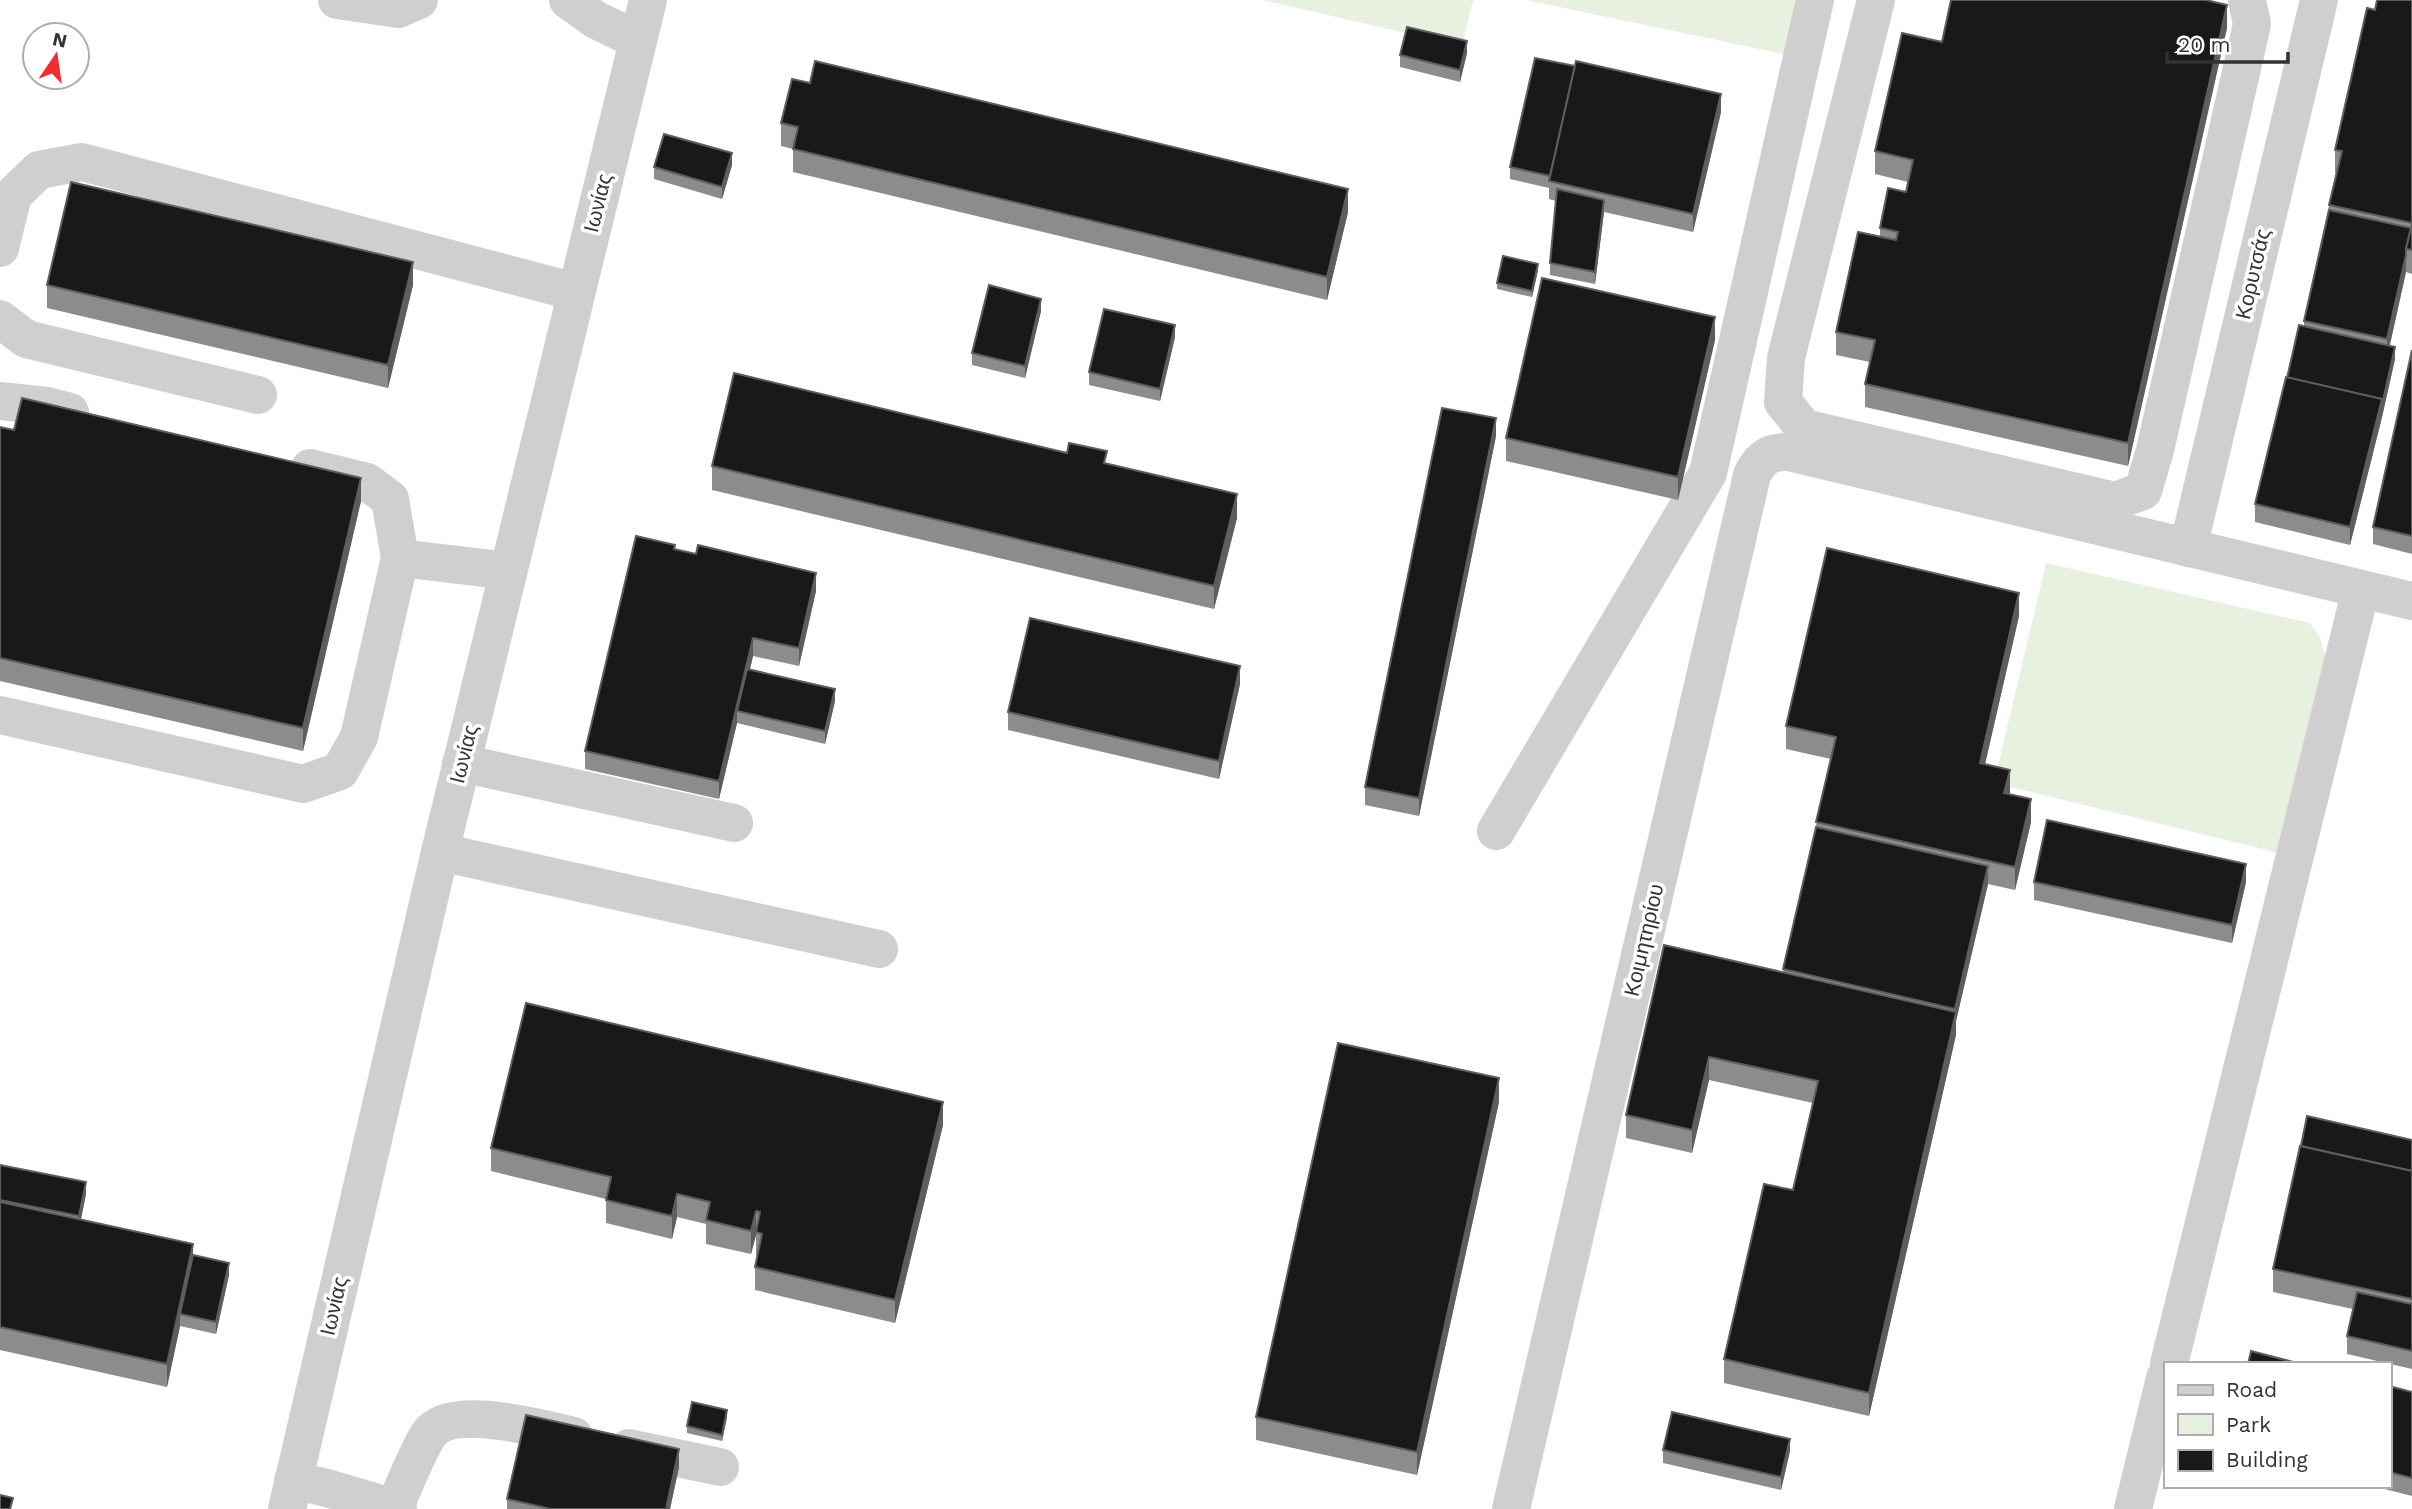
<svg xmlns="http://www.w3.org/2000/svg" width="2412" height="1509" viewBox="0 0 2412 1509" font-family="'Work Sans',sans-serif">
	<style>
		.green { fill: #e8f0e0 }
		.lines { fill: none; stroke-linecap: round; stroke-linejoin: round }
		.minor { stroke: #cfcfcf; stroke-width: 38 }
		.wall { fill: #8c8c8c }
		.shaded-wall { fill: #5e5e5e }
		.building { fill: #191919; stroke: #5e5e5e; stroke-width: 2 }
		.labels { text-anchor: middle; stroke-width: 7; stroke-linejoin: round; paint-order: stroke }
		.street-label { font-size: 21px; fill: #323232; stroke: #fff }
	</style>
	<rect width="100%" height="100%" fill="#fff"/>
	<!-- green -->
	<g class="green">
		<path d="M 1262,0 L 1473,0 L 1462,46 Z"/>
		<path d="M 1526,0 L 1801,0 L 1788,55 Z"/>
		<path d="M 2046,563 L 2310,623 L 2320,637 L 2327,663 L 2279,853 L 1994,783 Z"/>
	</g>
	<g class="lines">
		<!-- minor -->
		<g class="minor">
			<path d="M 337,0 L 398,9 L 419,0"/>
			<path d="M 568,0 L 596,20 L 638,40"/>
			<path d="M 1876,0 L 1786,358 L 1783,402 L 1804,428 L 2115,501 L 2143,491 L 2155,450 L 2252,24 L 2247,0"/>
			<path d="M 0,248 L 13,195 L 39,170 L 82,162 L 576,292"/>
			<path d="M 0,319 L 26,339 L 258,395"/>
			<path d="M 0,401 L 47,406 L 70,412"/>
			<path d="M 2188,548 L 2319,0"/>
			<path d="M 400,558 L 508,571"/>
			<path d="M 0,715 L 303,784 L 340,771 L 359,737 L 400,558 L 390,499 L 367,482 L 310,468"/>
			<path d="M 461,763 L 734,823"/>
			<path d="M 1496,831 L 1708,473 L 1815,0"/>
			<path d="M 440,852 L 879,949"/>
			<path d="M 2169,1364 L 2361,589"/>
			<path d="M 629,1448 L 720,1467"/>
			<path d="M 293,1480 L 327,1488 L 398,1509"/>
			<path d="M 394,1508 C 404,1487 417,1452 429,1434 C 451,1403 542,1429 574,1436"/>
			<path d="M 287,1509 L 440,852 L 648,0"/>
			<path d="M 1511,1509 L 1752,475 C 1760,458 1770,451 1789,452 L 2412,601"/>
			<path d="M 2133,1509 L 2165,1378"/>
		</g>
	</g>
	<!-- wall -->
	<g class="wall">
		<path d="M 2412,0 L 2412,274 L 2406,272 L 2390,345 L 2395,359 L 2382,417 L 2350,545 L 2255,522 L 2255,504 L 2287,378 L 2304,326 L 2304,321 L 2336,173 L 2335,173 L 2335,150 L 2375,10 Z"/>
		<path d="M 2227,28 L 2128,466 L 1865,407 L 1865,384 L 1870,362 L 1836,355 L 1836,332 L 1880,237 L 1880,228 L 1906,192 L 1908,182 L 1875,174 L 1875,151 L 1942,42 Z"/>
		<path d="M 1467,53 L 1460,82 L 1400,67 L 1400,55 Z"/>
		<path d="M 1721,112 L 1693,232 L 1604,212 L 1595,284 L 1550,275 L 1550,263 L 1556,201 L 1549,199 L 1549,188 L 1510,179 L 1510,167 Z"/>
		<path d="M 781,123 L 1348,212 L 1327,300 L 793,172 L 793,149 L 781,146 Z"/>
		<path d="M 732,165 L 722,199 L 654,179 L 654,167 Z"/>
		<path d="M 1538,270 L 1532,297 L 1497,289 L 1497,283 Z"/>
		<path d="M 47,285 L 413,285 L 388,388 L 47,308 Z"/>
		<path d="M 1041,311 L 1025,378 L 972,365 L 972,353 Z"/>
		<path d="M 1175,337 L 1160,401 L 1089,385 L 1089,372 Z"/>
		<path d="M 1715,340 L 1678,500 L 1506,461 L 1506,438 Z"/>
		<path d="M 2412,350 L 2412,554 L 2373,544 L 2373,527 Z"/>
		<path d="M 0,427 L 361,501 L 303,751 L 0,681 Z"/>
		<path d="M 1496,436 L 1419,816 L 1365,805 L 1365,787 Z"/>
		<path d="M 712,466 L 1237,518 L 1214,609 L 712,490 Z"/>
		<path d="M 675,550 L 816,591 L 799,666 L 753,656 L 750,669 L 835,701 L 825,744 L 737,723 L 719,799 L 585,769 L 585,751 Z"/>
		<path d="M 2019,616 L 1985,764 L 2031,822 L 2015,890 L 1988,884 L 1956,1021 L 1956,1035 L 1869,1416 L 1724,1383 L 1724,1359 L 1793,1190 L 1813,1103 L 1709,1080 L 1692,1153 L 1626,1138 L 1626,1115 L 1783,972 L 1831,759 L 1786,749 L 1786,726 Z"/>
		<path d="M 1240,684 L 1219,779 L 1008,730 L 1008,712 Z"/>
		<path d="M 2034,882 L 2246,882 L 2232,943 L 2034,900 Z"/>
		<path d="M 1499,1102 L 1417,1475 L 1256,1440 L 1256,1417 Z"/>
		<path d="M 943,1125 L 895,1323 L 755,1290 L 755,1267 L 757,1256 L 756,1255 L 756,1235 L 751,1254 L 706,1244 L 706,1224 L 677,1217 L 672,1239 L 606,1223 L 606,1199 L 491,1171 L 491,1148 Z"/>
		<path d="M 2412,1140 L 2412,1369 L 2347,1354 L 2347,1336 L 2353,1309 L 2273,1292 L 2273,1269 Z"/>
		<path d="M 0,1165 L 86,1194 L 81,1219 L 193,1255 L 229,1275 L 216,1334 L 180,1326 L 167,1387 L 0,1350 Z"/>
		<path d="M 2389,1386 L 2412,1392 L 2412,1496 L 2373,1486 L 2389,1486 Z"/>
		<path d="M 727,1417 L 722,1441 L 687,1433 L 687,1426 Z"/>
		<path d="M 1663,1450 L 1790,1451 L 1781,1490 L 1663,1463 Z"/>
		<path d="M 679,1467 L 670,1509 L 507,1509 L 507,1499 Z"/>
	</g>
	<!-- shaded-wall -->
	<g class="shaded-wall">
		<path d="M 2227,5 L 2227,28 L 2128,466 L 2128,443 Z"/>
		<path d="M 1467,41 L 1467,53 L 1460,82 L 1460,70 Z"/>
		<path d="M 1721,94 L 1721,112 L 1693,232 L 1693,214 Z"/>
		<path d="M 732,153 L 732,165 L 722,199 L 722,187 Z"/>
		<path d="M 1348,189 L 1348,212 L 1327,300 L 1327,277 Z"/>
		<path d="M 1604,200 L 1604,212 L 1595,284 L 1595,272 Z"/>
		<path d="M 2406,255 L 2406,272 L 2387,357 L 2387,339 Z"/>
		<path d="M 413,262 L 413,285 L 388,388 L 388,365 Z"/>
		<path d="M 1538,264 L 1538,270 L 1532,297 L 1532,291 Z"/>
		<path d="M 1041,299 L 1041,311 L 1025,378 L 1025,366 Z"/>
		<path d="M 1715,317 L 1715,340 L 1678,500 L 1678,477 Z"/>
		<path d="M 1175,325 L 1175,337 L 1160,401 L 1160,389 Z"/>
		<path d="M 2395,347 L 2395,359 L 2382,417 L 2350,545 L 2350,527 Z"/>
		<path d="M 1496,418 L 1496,436 L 1419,816 L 1419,798 Z"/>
		<path d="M 361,478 L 361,501 L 303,751 L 303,728 Z"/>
		<path d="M 1237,494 L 1237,518 L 1214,609 L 1214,586 Z"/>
		<path d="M 816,573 L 816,591 L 799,666 L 799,648 Z"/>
		<path d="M 2019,593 L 2019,616 L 1980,786 L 1980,763 Z"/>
		<path d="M 753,638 L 753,656 L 740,712 L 737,711 L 737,723 L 719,799 L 719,781 Z"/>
		<path d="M 1240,666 L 1240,684 L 1219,779 L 1219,761 Z"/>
		<path d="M 835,689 L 835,701 L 825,744 L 825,731 Z"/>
		<path d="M 2010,770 L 2010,793 L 2004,816 L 2004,793 Z"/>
		<path d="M 2031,799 L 2031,822 L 2015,890 L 2015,867 Z"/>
		<path d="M 2246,864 L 2246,882 L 2232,943 L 2232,925 Z"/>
		<path d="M 1988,866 L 1988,884 L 1956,1021 L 1956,1035 L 1869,1416 L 1869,1393 L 1955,1018 L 1955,1009 Z"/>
		<path d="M 1709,1057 L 1709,1080 L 1692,1153 L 1692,1130 Z"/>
		<path d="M 1499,1078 L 1499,1102 L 1417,1475 L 1417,1452 Z"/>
		<path d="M 943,1102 L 943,1125 L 895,1323 L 895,1300 Z"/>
		<path d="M 86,1182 L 86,1194 L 79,1229 L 79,1216 Z"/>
		<path d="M 677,1194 L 677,1217 L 672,1239 L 672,1216 Z"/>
		<path d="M 756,1211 L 756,1235 L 751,1254 L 751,1231 Z"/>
		<path d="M 193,1244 L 193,1267 L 180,1314 L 180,1326 L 167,1387 L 167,1364 Z"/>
		<path d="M 229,1263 L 229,1275 L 216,1334 L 216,1322 Z"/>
		<path d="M 727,1410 L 727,1417 L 722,1441 L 722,1435 Z"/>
		<path d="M 1790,1439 L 1790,1451 L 1781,1490 L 1781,1477 Z"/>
		<path d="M 679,1449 L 679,1467 L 670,1509 L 666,1509 Z"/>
	</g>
	<!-- building -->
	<g class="building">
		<path d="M 1951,0 L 2206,0 L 2227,5 L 2128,443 L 1865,384 L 1875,340 L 1836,332 L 1858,232 L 1896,240 L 1898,232 L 1880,228 L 1888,188 L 1906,192 L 1913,160 L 1875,151 L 1902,33 L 1942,42 Z"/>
		<path d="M 2377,0 L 2412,0 L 2412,223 L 2329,205 L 2342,151 L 2335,150 L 2367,8 L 2375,10 Z"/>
		<path d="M 1407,27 L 1467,41 L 1460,70 L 1400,55 Z"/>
		<path d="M 1535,58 L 1575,66 L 1550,176 L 1510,167 Z"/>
		<path d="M 815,61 L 1348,189 L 1327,277 L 793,149 L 798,127 L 781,123 L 792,79 L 810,83 Z"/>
		<path d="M 1576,61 L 1721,94 L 1693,214 L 1549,181 Z"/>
		<path d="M 664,134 L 732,153 L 722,187 L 654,167 Z"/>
		<path d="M 71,182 L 413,262 L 388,365 L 47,285 Z"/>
		<path d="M 1557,189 L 1604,200 L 1595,272 L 1550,263 Z"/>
		<path d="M 2329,210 L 2411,228 L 2406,249 L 2406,255 L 2387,339 L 2304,321 Z"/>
		<path d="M 2412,224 L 2412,250 L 2406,249 Z"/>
		<path d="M 1503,256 L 1538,264 L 1532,291 L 1497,283 Z"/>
		<path d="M 1542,278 L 1715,317 L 1678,477 L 1506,438 Z"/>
		<path d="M 989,285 L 1041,299 L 1025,366 L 972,353 Z"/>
		<path d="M 1104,309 L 1175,325 L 1160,389 L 1089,372 Z"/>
		<path d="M 2299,325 L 2395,347 L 2382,405 L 2382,399 L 2287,378 Z"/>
		<path d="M 2412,350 L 2412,536 L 2373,527 Z"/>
		<path d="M 734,373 L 1067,453 L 1069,443 L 1107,451 L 1104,463 L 1237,494 L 1214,586 L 712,466 Z"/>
		<path d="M 2286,377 L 2382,399 L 2350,527 L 2255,504 Z"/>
		<path d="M 22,398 L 361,478 L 303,728 L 0,658 L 0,427 L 14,430 Z"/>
		<path d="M 1442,408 L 1496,418 L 1419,798 L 1365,787 Z"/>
		<path d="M 636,536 L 675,545 L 674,549 L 696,554 L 698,545 L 816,573 L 799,648 L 753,638 L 719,781 L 585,751 Z"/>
		<path d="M 1827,548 L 2019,593 L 1980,763 L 2010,770 L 2004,793 L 2031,799 L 2015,867 L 1816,822 L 1836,737 L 1786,726 Z"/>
		<path d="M 1030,618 L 1240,666 L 1219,761 L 1008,712 Z"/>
		<path d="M 747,669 L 835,689 L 825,731 L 737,711 Z"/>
		<path d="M 2047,820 L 2246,864 L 2232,925 L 2034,882 Z"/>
		<path d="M 1816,827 L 1988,866 L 1955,1009 L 1783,969 Z"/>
		<path d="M 1664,945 L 1956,1012 L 1869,1393 L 1724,1359 L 1764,1184 L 1793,1190 L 1818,1081 L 1709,1057 L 1692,1130 L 1626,1115 Z"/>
		<path d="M 526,1003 L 943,1102 L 895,1300 L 755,1267 L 762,1234 L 756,1232 L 760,1212 L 756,1211 L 751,1231 L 706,1220 L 710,1202 L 677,1194 L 672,1216 L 606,1200 L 611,1177 L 491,1148 Z"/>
		<path d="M 1338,1043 L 1499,1078 L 1417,1452 L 1256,1417 Z"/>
		<path d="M 2307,1116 L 2412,1140 L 2412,1171 L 2301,1146 Z"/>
		<path d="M 2300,1146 L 2412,1171 L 2412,1299 L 2273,1269 Z"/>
		<path d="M 0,1165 L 86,1182 L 79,1216 L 0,1200 Z"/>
		<path d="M 0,1202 L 193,1244 L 167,1364 L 0,1327 Z"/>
		<path d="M 193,1255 L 229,1263 L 216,1322 L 180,1314 Z"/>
		<path d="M 2357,1292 L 2412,1304 L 2412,1351 L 2347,1336 Z"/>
		<path d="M 2251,1351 L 2301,1364 L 2248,1364 Z"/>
		<path d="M 2389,1386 L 2412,1392 L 2412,1478 L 2389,1472 Z"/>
		<path d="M 692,1402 L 727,1410 L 722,1435 L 687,1426 Z"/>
		<path d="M 1672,1412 L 1790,1439 L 1781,1477 L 1663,1450 Z"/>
		<path d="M 526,1415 L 679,1449 L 666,1509 L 551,1509 L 507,1499 Z"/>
		<path d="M 0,1495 L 13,1498 L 10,1509 L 0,1509 Z"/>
	</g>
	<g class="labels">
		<!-- street labels -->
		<g class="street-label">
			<text transform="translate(598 203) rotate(-76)" y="7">Ιωνίας</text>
			<text transform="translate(2253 274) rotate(-77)" y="7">Κορυτσάς</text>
			<text transform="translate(464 754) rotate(-76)" y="7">Ιωνίας</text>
			<text transform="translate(1644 940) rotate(-77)" y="7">Κοιμητηρίου</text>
			<text transform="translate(334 1306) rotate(-77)" y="7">Ιωνίας</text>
		</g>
	</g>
	<!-- legend -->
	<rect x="2164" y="1362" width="228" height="126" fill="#ffffff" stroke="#adadad" stroke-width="2"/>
	<rect x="2178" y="1385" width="35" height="10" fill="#cfcfcf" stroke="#adadad" stroke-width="2"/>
	<text x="2226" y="1397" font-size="21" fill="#323232">Road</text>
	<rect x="2178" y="1414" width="35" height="21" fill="#e8f0e0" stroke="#adadad" stroke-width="2"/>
	<text x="2226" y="1432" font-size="21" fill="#323232">Park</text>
	<rect x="2178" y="1450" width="35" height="21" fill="#191919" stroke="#adadad" stroke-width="2"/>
	<text x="2226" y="1467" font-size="21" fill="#323232">Building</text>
	<!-- north arrow -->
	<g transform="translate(56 56) rotate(13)"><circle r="33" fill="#ffffff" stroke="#adadad" stroke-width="2"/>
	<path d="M0-5L12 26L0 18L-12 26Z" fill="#f22c33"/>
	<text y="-10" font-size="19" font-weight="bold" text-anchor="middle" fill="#323232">N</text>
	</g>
	<!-- scale -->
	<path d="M2167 52v10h121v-10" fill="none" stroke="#323232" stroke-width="3.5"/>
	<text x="2178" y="52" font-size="21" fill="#323232" stroke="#ffffff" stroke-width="5" paint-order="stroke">20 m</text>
</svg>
